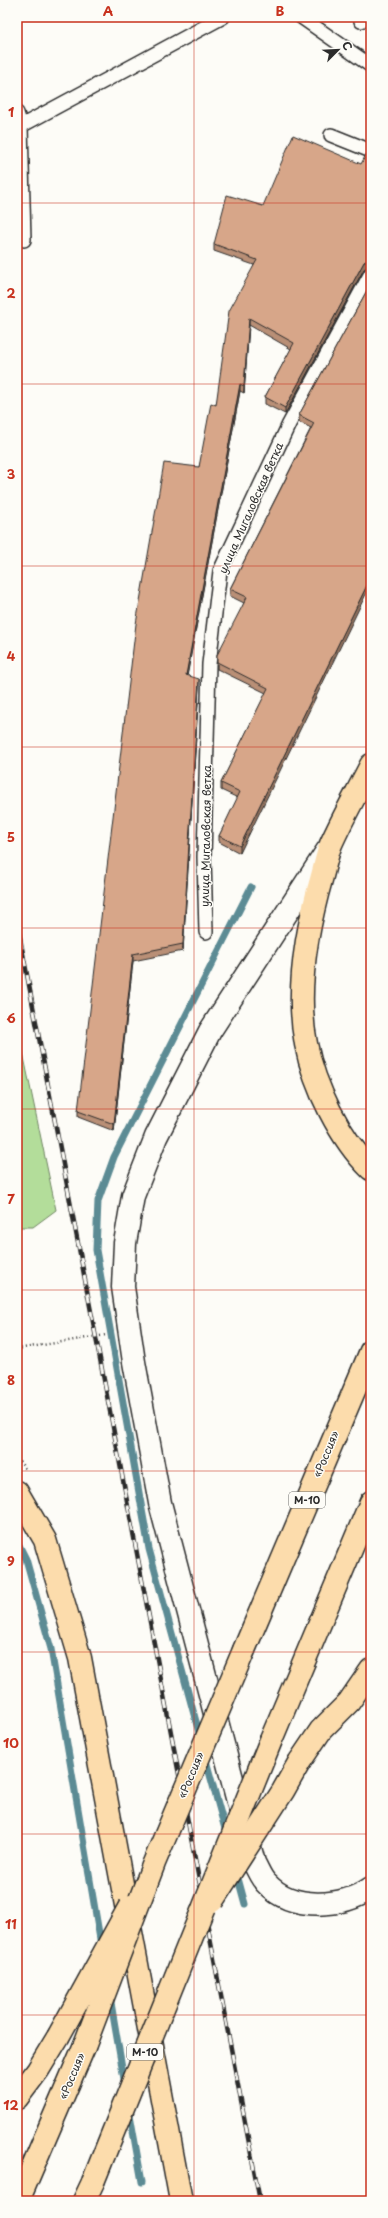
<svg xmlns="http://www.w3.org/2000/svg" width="388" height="2218" viewBox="0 0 388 2218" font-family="'Playpen Sans',sans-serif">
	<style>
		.grass { fill: #b3dd9a; stroke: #6f8462 }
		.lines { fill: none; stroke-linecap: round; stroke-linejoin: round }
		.stream { stroke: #5c8b94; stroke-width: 7 }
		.service-casing { stroke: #2b2b2b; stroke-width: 16 }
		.minor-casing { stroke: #2b2b2b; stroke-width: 25 }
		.primary-casing { stroke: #2b2b2b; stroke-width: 25 }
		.trunk-casing { stroke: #2b2b2b; stroke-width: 25 }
		.path { stroke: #2b2b2b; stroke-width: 2.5; stroke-dasharray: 1 3; stroke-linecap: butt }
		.service { stroke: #fdfcf7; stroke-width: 13 }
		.minor { stroke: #fdfcf7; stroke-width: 22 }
		.primary { stroke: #fcdcac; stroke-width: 22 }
		.trunk { stroke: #fcdcac; stroke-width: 22 }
		.rail-casing { stroke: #2b2b2b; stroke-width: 4.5 }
		.rail { stroke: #fdfcf7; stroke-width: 3; stroke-dasharray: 9; stroke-linecap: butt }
		.primary-bridge-casing { stroke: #2b2b2b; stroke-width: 25; stroke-linecap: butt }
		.trunk-bridge-casing { stroke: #2b2b2b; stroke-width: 25; stroke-linecap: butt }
		.primary-bridge { stroke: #fcdcac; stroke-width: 22 }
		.trunk-bridge { stroke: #fcdcac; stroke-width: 22 }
		.wall { fill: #b98f76; stroke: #2b2b2b }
		.shaded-wall { fill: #967460; stroke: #2b2b2b }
		.building { fill: #d7a689; stroke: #2b2b2b }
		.grid { fill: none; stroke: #c8321e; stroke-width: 1; stroke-opacity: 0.55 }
		.labels { text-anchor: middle; stroke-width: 3; stroke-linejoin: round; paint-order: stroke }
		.shield { fill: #fdfcf7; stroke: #6a6a68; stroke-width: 1 }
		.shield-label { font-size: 10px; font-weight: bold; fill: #2b2b2b }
		.street-label { font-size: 11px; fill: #2b2b2b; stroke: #fdfcf7 }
		.neatline { fill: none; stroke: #c8321e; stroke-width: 1.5 }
		.grid-label { font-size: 13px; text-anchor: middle; font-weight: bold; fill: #c8321e }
	</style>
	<rect width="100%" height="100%" fill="#fdfcf7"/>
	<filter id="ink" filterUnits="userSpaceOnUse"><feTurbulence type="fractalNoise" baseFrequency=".025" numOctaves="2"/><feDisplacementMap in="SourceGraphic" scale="8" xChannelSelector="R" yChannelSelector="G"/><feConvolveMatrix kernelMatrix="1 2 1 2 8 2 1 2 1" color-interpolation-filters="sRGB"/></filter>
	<g filter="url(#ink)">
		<!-- grass -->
		<path class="grass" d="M 17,1024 L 56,1210 L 33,1227 L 17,1227 Z"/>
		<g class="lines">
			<!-- stream -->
			<g class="stream">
				<path d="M 17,1541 L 26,1559 L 51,1649 L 101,1945"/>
				<path d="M 201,1740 L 149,1549 L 96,1250 L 98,1201 L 114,1157 L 251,887"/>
				<path d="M 205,1757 L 227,1836"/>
				<path d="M 236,1871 L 245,1904"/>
				<path d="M 110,1997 L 125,2085"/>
				<path d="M 129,2109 L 142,2182"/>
			</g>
			<!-- service casing -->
			<g class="service-casing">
				<g id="service">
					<path d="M 301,17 L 371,66"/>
					<path d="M 361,21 L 364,17"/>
					<path d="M 17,113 L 21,126"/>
					<path d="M 331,135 L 371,151"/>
					<path d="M 24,240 L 21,126 L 223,17"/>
					<path d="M 206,932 L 204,857 L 209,664 L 220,571 L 289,424 L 371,273"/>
				</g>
			</g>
			<!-- minor casing -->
			<g class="minor-casing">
				<path id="minor" d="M 327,851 L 210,1031 L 156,1137 L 133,1196 L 125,1243 L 123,1287 L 134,1362 L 160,1503 L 254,1863 C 258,1870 261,1879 267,1884 C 292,1911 342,1908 371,1888"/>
			</g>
			<!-- primary casing -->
			<g class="primary-casing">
				<g id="primary">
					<path d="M 371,765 C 358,791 343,817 331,844 C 327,854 325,865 322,876 C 307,928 295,989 306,1044 C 314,1086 340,1139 371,1169"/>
					<path d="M 17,1492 L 45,1540 L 80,1658 L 181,2201"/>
					<path d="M 300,1761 L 321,1730 L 349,1702 L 371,1670"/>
					<path d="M 17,2098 L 38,2070 L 58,2037"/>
				</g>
			</g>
			<!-- trunk casing -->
			<g class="trunk-casing">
				<g id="trunk">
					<path d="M 244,1650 L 371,1351"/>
					<path d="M 271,1740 L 371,1502"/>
					<path d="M 18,2201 L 84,2047"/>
					<path d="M 84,2201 L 93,2182"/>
				</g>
			</g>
			<!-- path -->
			<g class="path">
				<path d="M 17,1349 L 106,1335"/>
				<path d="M 17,1458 L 26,1470"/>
			</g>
			<!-- service -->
			<use href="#service" class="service"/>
			<!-- minor -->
			<use href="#minor" class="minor"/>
			<!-- primary -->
			<use href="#primary" class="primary"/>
			<!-- trunk -->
			<use href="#trunk" class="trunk"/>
			<!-- rail casing -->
			<g class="rail-casing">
				<path id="rail" d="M 17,922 L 260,2201"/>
			</g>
			<!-- rail -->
			<use href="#rail" class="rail"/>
			<!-- primary-bridge casing -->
			<g class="primary-bridge-casing">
				<g id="primary-bridge">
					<path d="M 212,1901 L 283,1791 L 300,1761"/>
					<path d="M 58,2037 L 130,1906"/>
				</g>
			</g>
			<!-- trunk-bridge casing -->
			<g class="trunk-bridge-casing">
				<g id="trunk-bridge">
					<path d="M 84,2047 L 154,1863 L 244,1650"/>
					<path d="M 93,2182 L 271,1740"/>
				</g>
			</g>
			<!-- primary-bridge -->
			<use href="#primary-bridge" class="primary-bridge"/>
			<!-- trunk-bridge -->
			<use href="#trunk-bridge" class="trunk-bridge"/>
		</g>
		<!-- wall -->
		<g class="wall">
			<path d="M 214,244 L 364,269 L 285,414 L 265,404 L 265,397 L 291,349 L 249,325 L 244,393 L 240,391 L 187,675 L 199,686 L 183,951 L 133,961 L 114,1131 L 78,1117 L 78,1111 L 199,467 L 254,265 L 214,251 Z"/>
			<path d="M 371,283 L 240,853 L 219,842 L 219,836 L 238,798 L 221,790 L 221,783 L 266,693 L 217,669 L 217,662 L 244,603 L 230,596 L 230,589 L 311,428 L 299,422 L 299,415 Z"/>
		</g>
		<!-- shaded-wall -->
		<g class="shaded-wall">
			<path d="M 371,258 L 371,265 L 364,269 L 285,414 L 285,408 L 364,262 Z"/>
			<path d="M 249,318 L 249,325 L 244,393 L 244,386 Z"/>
			<path d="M 240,384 L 240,391 L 186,682 L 186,675 Z"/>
			<path d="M 371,577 L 371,584 L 240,853 L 240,846 Z"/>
			<path d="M 199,679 L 199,686 L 183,951 L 183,944 Z"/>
			<path d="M 133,954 L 133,961 L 114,1131 L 114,1124 Z"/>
		</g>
		<!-- building -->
		<g class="building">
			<path d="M 293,135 L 361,164 L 367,153 L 371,155 L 371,258 L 364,262 L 285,408 L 265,397 L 294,343 L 249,318 L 244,386 L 240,384 L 186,675 L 199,679 L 183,944 L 133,954 L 114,1124 L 78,1111 L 136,624 L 164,463 L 199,467 L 211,403 L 216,405 L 229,311 L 257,260 L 214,244 L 227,195 L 263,206 Z"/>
			<path d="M 371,283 L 371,577 L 240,846 L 219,836 L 240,792 L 221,783 L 268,688 L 217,662 L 217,655 L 247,597 L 230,589 L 314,423 L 299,415 Z"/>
		</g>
	</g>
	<!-- grid -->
	<path class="grid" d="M 194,17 L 194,2201M 17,203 L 371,203M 17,384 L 371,384M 17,566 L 371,566M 17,747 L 371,747M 17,928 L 371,928M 17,1109 L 371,1109M 17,1290 L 371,1290M 17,1471 L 371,1471M 17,1652 L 371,1652M 17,1834 L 371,1834M 17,2015 L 371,2015"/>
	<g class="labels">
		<!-- shield labels -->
		<g class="shield">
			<rect x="289" y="1492" width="36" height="16" rx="3"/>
			<rect x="127" y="2044" width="36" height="16" rx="3"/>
		</g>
		<g class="shield-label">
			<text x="307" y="1504">М-10</text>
			<text x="145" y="2056">М-10</text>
		</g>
		<!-- street labels -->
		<g class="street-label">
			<text transform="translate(251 508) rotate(-66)" y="4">улица Мигаловская ветка</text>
			<text transform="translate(206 836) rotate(-89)" y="4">улица Мигаловская ветка</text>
			<text transform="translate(326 1454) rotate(-67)" y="4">«Россия»</text>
			<text transform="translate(191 1775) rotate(-67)" y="4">«Россия»</text>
			<text transform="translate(72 2076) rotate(-67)" y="4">«Россия»</text>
		</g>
	</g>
	<!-- margin -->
	<rect width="388" height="2218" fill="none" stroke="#fdfcf7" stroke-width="44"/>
	<!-- north arrow -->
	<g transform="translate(338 50) rotate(66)" stroke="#fdfcf7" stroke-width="3" paint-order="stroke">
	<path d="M0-3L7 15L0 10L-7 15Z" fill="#2b2b2b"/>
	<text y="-6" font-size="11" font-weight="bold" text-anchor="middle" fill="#2b2b2b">С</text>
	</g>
	<rect x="22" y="22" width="344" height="2174" class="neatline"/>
	<g class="grid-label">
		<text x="108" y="16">A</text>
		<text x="280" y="16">B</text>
		<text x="11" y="117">1</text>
		<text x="11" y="298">2</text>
		<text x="11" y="479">3</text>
		<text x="11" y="661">4</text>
		<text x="11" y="842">5</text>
		<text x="11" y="1023">6</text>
		<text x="11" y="1204">7</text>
		<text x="11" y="1385">8</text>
		<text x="11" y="1566">9</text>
		<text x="11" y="1748">10</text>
		<text x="11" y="1929">11</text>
		<text x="11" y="2110">12</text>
	</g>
</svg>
